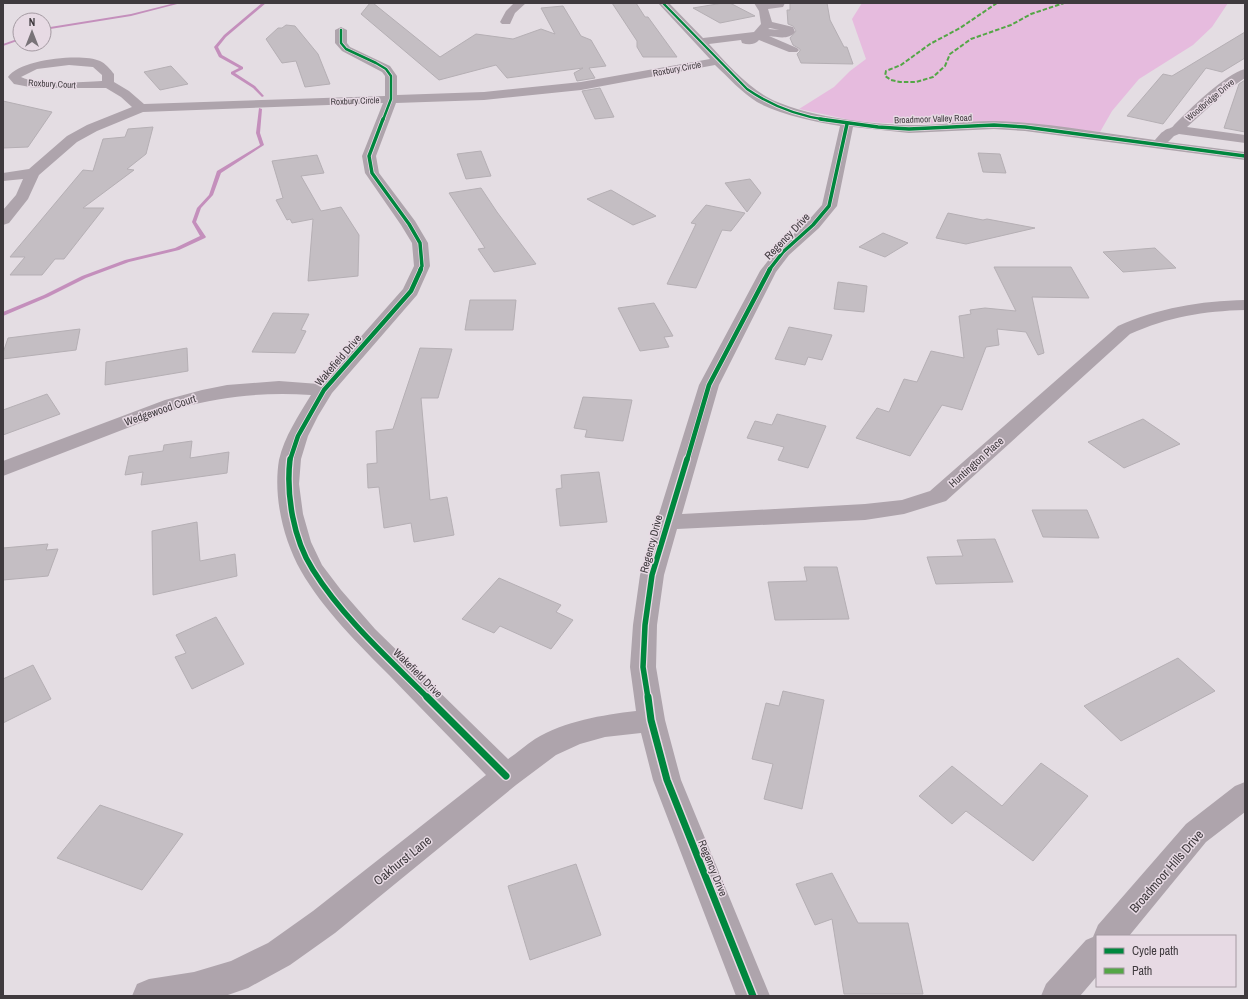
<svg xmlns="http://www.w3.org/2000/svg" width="1248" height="999" viewBox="0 0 1248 999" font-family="'Archivo Narrow',sans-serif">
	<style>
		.green { fill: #e6bbde }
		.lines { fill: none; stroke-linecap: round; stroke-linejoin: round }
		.stream { fill: #c48fbc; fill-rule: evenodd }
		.building { fill: #c4bec3; stroke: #b5afb4 }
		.minor { fill: #aea4ac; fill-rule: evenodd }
		.quiet { stroke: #54a646; stroke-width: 2; stroke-dasharray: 4.5 2; stroke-linecap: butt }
		.cycleway-far4-casing { stroke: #e7dae4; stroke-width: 4 }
		.cycleway-far3-casing { stroke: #e7dae4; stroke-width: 5 }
		.cycleway-far2-casing { stroke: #e7dae4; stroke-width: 6 }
		.cycleway-far1-casing { stroke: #e7dae4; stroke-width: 8 }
		.cycleway-casing { stroke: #e7dae4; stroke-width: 10 }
		.cycleway-far4 { stroke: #00873e; stroke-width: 2.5 }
		.cycleway-far3 { stroke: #00873e; stroke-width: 3.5 }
		.cycleway-far2 { stroke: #00873e; stroke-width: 4.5 }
		.cycleway-far1 { stroke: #00873e; stroke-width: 5.5 }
		.cycleway { stroke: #00873e; stroke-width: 7 }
		.labels { text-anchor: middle; stroke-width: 3; stroke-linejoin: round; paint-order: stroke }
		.far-street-label { font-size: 9px; fill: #3f3a3e; stroke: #e7dae4 }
		.street-label { font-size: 11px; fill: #3f3a3e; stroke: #e7dae4 }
		.near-street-label { font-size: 13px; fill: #3f3a3e; stroke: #e7dae4 }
	</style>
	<rect width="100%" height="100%" fill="#e4dde3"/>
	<!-- green -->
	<path class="green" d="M 862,3 L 1228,3 L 1212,27 L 1193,45 L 1139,79 L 1112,111 L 1100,132 L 991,121 L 925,124 L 883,123 L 855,121 L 799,109 L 834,87 L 850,71 L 866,59 L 852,19 Z"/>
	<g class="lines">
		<!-- stream -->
		<g class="stream">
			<path d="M 175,3 L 181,3 L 131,16 L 44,30 L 44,28 L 131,14 Z"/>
			<path d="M 262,3 L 266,3 L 226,37 L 218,47 L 222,55 L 243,67 L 243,69 L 235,73 L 255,86 L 264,96 L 262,97 L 253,88 L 231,74 L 231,72 L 239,68 L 219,57 L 214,47 L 224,35 Z"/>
			<path d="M 20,38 L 20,40 L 3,46 L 3,44 Z"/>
			<path d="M 259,108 L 262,109 L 260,133 L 264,145 L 221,173 L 213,195 L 201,208 L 196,222 L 206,237 L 205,238 L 179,250 L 129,262 L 86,278 L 48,297 L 3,316 L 3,312 L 44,295 L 82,276 L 125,260 L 175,248 L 200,236 L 192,222 L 197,208 L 209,195 L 217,171 L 260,145 L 256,133 Z"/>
		</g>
	</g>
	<!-- building -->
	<g class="building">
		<path d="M 370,3 L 373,3 L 440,57 L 476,34 L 513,39 L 541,29 L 555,34 L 541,8 L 563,6 L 581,36 L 591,40 L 606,66 L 589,68 L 595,78 L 577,81 L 574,73 L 583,68 L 507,78 L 496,65 L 439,80 L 361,14 Z"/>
		<path d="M 612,3 L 636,3 L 645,17 L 648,17 L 677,57 L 643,57 L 637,47 L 637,41 Z"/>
		<path d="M 723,3 L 730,3 L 755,16 L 720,23 L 693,8 Z"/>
		<path d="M 790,3 L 827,3 L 830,20 L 844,47 L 847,47 L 853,64 L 801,63 L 797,54 L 800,51 L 800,49 L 793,45 L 790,38 L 796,31 L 793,26 L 788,24 L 787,10 L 790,10 Z"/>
		<path d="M 286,25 L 295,26 L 318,54 L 330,84 L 305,87 L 296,61 L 282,63 L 266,39 L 278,28 L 282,28 Z"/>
		<path d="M 1245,32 L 1245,58 L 1222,72 L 1206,68 L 1163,124 L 1127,116 L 1163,74 L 1172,76 Z"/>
		<path d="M 171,66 L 188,84 L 160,90 L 144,72 Z"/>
		<path d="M 1245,80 L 1245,132 L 1224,128 L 1239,84 Z"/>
		<path d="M 600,88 L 614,117 L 595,119 L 582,91 Z"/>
		<path d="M 3,101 L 52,112 L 28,147 L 3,148 Z"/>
		<path d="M 153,127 L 146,154 L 127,169 L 134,170 L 83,208 L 104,208 L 64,259 L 55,259 L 42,275 L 10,275 L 25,257 L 10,257 L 83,170 L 93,171 L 103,139 L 125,137 L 128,129 Z"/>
		<path d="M 481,151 L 491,176 L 466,179 L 457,154 Z"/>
		<path d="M 978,153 L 1000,154 L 1006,173 L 983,172 Z"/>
		<path d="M 317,155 L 324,173 L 301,176 L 321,211 L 341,207 L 359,235 L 358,276 L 308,281 L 313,219 L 292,223 L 290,219 L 287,220 L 276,200 L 283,198 L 272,161 Z"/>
		<path d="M 750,179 L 761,193 L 747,212 L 725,183 Z"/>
		<path d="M 481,188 L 497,212 L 536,264 L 494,272 L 478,249 L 485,248 L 449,193 Z"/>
		<path d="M 611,190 L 656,216 L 633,225 L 587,199 Z"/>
		<path d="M 706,205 L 745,213 L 731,231 L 722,230 L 696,288 L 667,284 L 696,224 L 691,223 Z"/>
		<path d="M 948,213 L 983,220 L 987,219 L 1035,228 L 966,244 L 936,238 Z"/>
		<path d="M 883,233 L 908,243 L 885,257 L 859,247 Z"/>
		<path d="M 1155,248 L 1176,268 L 1123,272 L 1103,252 Z"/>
		<path d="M 994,267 L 1071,267 L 1089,298 L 1032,297 L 1044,353 L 1038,355 L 1026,332 L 997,329 L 999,345 L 986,347 L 962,410 L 942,405 L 910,456 L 856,438 L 877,408 L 889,412 L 904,379 L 917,382 L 931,351 L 964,358 L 959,316 L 971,314 L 970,310 L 985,308 L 1016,311 Z"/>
		<path d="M 838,282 L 867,286 L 864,312 L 834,309 Z"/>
		<path d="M 470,300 L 516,300 L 513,330 L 465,330 Z"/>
		<path d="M 654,303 L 673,336 L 664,337 L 669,347 L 640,351 L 618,308 Z"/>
		<path d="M 273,313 L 309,314 L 301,330 L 306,331 L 295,353 L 252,352 Z"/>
		<path d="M 789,327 L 832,335 L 822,360 L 808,357 L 805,365 L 775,359 Z"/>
		<path d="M 80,329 L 76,350 L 3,359 L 3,353 L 8,338 Z"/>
		<path d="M 187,348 L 188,371 L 105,385 L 106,362 Z"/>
		<path d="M 420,348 L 452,349 L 438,398 L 421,398 L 430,500 L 447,497 L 454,535 L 414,542 L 411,523 L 384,528 L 379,487 L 368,488 L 367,464 L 377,463 L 376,431 L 393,429 Z"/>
		<path d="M 47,394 L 60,414 L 3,435 L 3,410 Z"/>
		<path d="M 583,397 L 632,400 L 623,441 L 585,437 L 587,430 L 574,428 Z"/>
		<path d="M 777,414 L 826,426 L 808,468 L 778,460 L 784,447 L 747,438 L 755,421 L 772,425 Z"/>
		<path d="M 1143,419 L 1180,444 L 1124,468 L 1088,442 Z"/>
		<path d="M 192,441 L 190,458 L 229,452 L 227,473 L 141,485 L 143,472 L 125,475 L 129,456 L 163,451 L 164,445 Z"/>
		<path d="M 599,472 L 607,522 L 560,526 L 556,489 L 562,488 L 561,475 Z"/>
		<path d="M 1032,510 L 1087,510 L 1099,538 L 1043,537 Z"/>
		<path d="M 197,522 L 200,561 L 235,554 L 237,576 L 153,595 L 152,531 Z"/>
		<path d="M 995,539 L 1013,582 L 936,584 L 927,557 L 963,556 L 957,540 Z"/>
		<path d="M 48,544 L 46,550 L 58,549 L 48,576 L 3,580 L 3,548 Z"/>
		<path d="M 804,567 L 837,567 L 849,619 L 775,620 L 768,582 L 807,581 Z"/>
		<path d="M 499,578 L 561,605 L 556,612 L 573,620 L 551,649 L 500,626 L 494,633 L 462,619 Z"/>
		<path d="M 216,617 L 244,664 L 192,689 L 175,657 L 186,653 L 176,635 Z"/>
		<path d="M 1178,658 L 1215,691 L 1121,741 L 1084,706 Z"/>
		<path d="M 33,665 L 51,699 L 3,723 L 3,679 Z"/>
		<path d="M 783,691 L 824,700 L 802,809 L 764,799 L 773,764 L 752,759 L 766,703 L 779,706 Z"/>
		<path d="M 1041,763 L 1088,796 L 1033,861 L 966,811 L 952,824 L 919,796 L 952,766 L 1002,806 Z"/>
		<path d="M 100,805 L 183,834 L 142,890 L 57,858 Z"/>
		<path d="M 576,864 L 601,935 L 530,960 L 508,886 Z"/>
		<path d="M 832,873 L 858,923 L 908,923 L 923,994 L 844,994 L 832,919 L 815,925 L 796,884 Z"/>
	</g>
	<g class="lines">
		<!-- minor -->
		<g class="minor">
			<path d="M 514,3 L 526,3 L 515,13 L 510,24 L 502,24 L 500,22 L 506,11 Z"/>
			<path d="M 658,3 L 669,3 L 703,38 L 754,32 L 761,24 L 759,11 L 754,3 L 785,3 L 783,7 L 768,9 L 772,22 L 793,27 L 795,32 C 789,40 778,37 769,36 L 797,48 L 799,50 L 797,52 L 789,52 L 759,40 C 755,45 748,45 742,43 L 741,40 L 709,44 C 726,63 745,84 767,97 C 801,116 869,124 908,125 C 937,126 967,120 996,121 C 1049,123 1102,133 1155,140 C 1158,137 1160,133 1164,131 C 1167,128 1172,129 1174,125 C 1189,110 1225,74 1245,69 L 1245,78 L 1229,89 L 1187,127 L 1245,135 L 1245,143 L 1179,134 L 1174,136 L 1168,142 L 1245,152 L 1245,160 L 1025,131 L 994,129 L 909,133 L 853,127 L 837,206 L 819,228 L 789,255 L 776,272 L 719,385 L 682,514 L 865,504 L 902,500 L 930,491 L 1118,326 C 1158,308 1200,301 1245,300 L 1245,310 C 1204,311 1168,317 1130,334 L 946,501 L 904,514 L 865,520 L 677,529 L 664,575 L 657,625 L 656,667 L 665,720 L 681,780 L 770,996 L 736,996 L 653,780 L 641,733 L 605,737 L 580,744 L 556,755 L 516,785 L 335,933 L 290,965 L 248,988 L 225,996 L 132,996 L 137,984 L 149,979 L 194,972 L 231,961 L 268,943 L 313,911 L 486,775 C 454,742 421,708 389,675 C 359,645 322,608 301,571 C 283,539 273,496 279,460 C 284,437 299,415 311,395 C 264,392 225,396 179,408 L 3,476 L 3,461 L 165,400 L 202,390 L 227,385 L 279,381 L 319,384 L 403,289 L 414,266 L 412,243 L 401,225 L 365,173 L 362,156 L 383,103 L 143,112 L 97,131 L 77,142 L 39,175 L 28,199 L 9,223 L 3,225 L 3,210 L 16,195 L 23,179 L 3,181 L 3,173 L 29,169 L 67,136 L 87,125 L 132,107 L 121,97 L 106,88 L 35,88 L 14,84 L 8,77 C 20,59 82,53 100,61 C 105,63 111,70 114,74 L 114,82 L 129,91 L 144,104 L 385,96 L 385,76 L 382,72 L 342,51 L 335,43 L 335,30 L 341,27 L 347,30 L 347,43 L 350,47 L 390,66 L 397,76 L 397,95 L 484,92 L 581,82 L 710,59 ZM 770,28 L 779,30 L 768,29 ZM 69,65 L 93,67 L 102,75 L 102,81 C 82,82 38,86 21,77 L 37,69 ZM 715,65 C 729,78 741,92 757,102 C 778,114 816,122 840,126 L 822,205 L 807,222 L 777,249 L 760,271 L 699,385 L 640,575 L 633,625 L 630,667 L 636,711 C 602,715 565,721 535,739 C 526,745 517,753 508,759 L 375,629 L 341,590 L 322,565 L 311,542 L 303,514 L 299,484 L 301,459 L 308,436 L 318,416 L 332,393 L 417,295 L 430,266 L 428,243 L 415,221 L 379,173 L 376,156 L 396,103 L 484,100 L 581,90 Z"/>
			<path d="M 1245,782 L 1245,812 L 1206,842 L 1129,936 L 1097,936 L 1097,976 L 1080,996 L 1041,996 L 1046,984 L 1086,940 L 1093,937 L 1098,925 L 1186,824 L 1235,786 Z"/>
		</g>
		<!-- quiet -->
		<path class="quiet" d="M 997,3 L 960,28 L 930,44 L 901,65 L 886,71 L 885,76 L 891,80 L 900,82 L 916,82 L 933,77 L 945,66 L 950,54 L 971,39 L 1011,25 L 1031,14 L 1064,3"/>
		<!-- cycleway-far4 casing -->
		<g class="cycleway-far4-casing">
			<g id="cycleway-far4">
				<path d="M 663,3 L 747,89 C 770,105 799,116 827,120"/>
				<path d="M 341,30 L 341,43 L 346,49 L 376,63 L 386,69 L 391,76 L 391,99 L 383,120"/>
			</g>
		</g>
		<!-- cycleway-far3 casing -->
		<g class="cycleway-far3-casing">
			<g id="cycleway-far3">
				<path d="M 383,119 L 369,156 L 372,173 L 409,224 L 420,243 L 422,266 L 420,270"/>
				<path d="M 820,119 L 878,127 L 909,129 L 994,125 L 1025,127 L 1245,156"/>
				<path d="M 769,270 L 783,252 L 813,225 L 829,206 L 847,124"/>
			</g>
		</g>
		<!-- cycleway-far2 casing -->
		<g class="cycleway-far2-casing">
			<g id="cycleway-far2">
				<path d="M 290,460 L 298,436 L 324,390 L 411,291 L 421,269"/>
				<path d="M 687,460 L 709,385 L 770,269"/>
			</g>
		</g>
		<!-- cycleway-far1 casing -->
		<g class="cycleway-far1-casing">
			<g id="cycleway-far1">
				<path d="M 290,459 C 286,494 293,539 313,570 C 343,618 388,658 428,698"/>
				<path d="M 648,698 L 643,667 L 645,625 L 652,575 L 687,459"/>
			</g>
		</g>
		<!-- cycleway casing -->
		<g class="cycleway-casing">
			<g id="cycleway">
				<path d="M 427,697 L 506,776"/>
				<path d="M 648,697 L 651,720 L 667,780 L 753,996"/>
			</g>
		</g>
		<!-- cycleway-far4 -->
		<use href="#cycleway-far4" class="cycleway-far4"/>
		<!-- cycleway-far3 -->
		<use href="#cycleway-far3" class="cycleway-far3"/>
		<!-- cycleway-far2 -->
		<use href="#cycleway-far2" class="cycleway-far2"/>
		<!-- cycleway-far1 -->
		<use href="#cycleway-far1" class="cycleway-far1"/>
		<!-- cycleway -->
		<use href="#cycleway" class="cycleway"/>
	</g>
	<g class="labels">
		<!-- far-street labels -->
		<g class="far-street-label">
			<text transform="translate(677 69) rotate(-11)" y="3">Roxbury Circle</text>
			<text transform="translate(52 84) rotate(3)" y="3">Roxbury Court</text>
			<text transform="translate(1210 100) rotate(-40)" y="3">Woodbridge Drive</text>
			<text transform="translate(355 101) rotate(-2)" y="3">Roxbury Circle</text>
			<text transform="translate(933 119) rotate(-2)" y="3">Broadmoor Valley Road</text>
		</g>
		<!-- street labels -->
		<g class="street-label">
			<text transform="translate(787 236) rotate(-46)" y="4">Regency Drive</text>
			<text transform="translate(338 360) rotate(-49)" y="4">Wakefield Drive</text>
			<text transform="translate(160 410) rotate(-19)" y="4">Wedgewood Court</text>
			<text transform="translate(976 462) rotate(-42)" y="4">Huntington Place</text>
			<text transform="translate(651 544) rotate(-75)" y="4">Regency Drive</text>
			<text transform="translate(418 673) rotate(45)" y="4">Wakefield Drive</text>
			<text transform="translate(713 868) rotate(68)" y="4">Regency Drive</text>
		</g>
		<!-- near-street labels -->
		<g class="near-street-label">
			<text transform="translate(402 860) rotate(-39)" y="5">Oakhurst Lane</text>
			<text transform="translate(1166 871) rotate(-49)" y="5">Broadmoor Hills Drive</text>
		</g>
	</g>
	<!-- border -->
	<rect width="1248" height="999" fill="none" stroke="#3f3a3e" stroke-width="8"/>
	<!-- legend -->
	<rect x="1096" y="935" width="140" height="52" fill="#e7dae4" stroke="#a49aa2"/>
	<rect x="1104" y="948" width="20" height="6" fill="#00873e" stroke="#a49aa2"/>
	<text x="1132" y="955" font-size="12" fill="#3f3a3e">Cycle path</text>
	<rect x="1104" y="968" width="20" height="6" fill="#54a646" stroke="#a49aa2"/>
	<text x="1132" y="975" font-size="12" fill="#3f3a3e">Path</text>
	<!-- north arrow -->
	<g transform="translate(32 32)"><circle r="19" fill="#e7dae4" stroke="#a49aa2"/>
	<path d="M0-3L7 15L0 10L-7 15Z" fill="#797378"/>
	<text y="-6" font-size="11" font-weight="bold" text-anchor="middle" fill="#3f3a3e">N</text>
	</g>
</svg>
